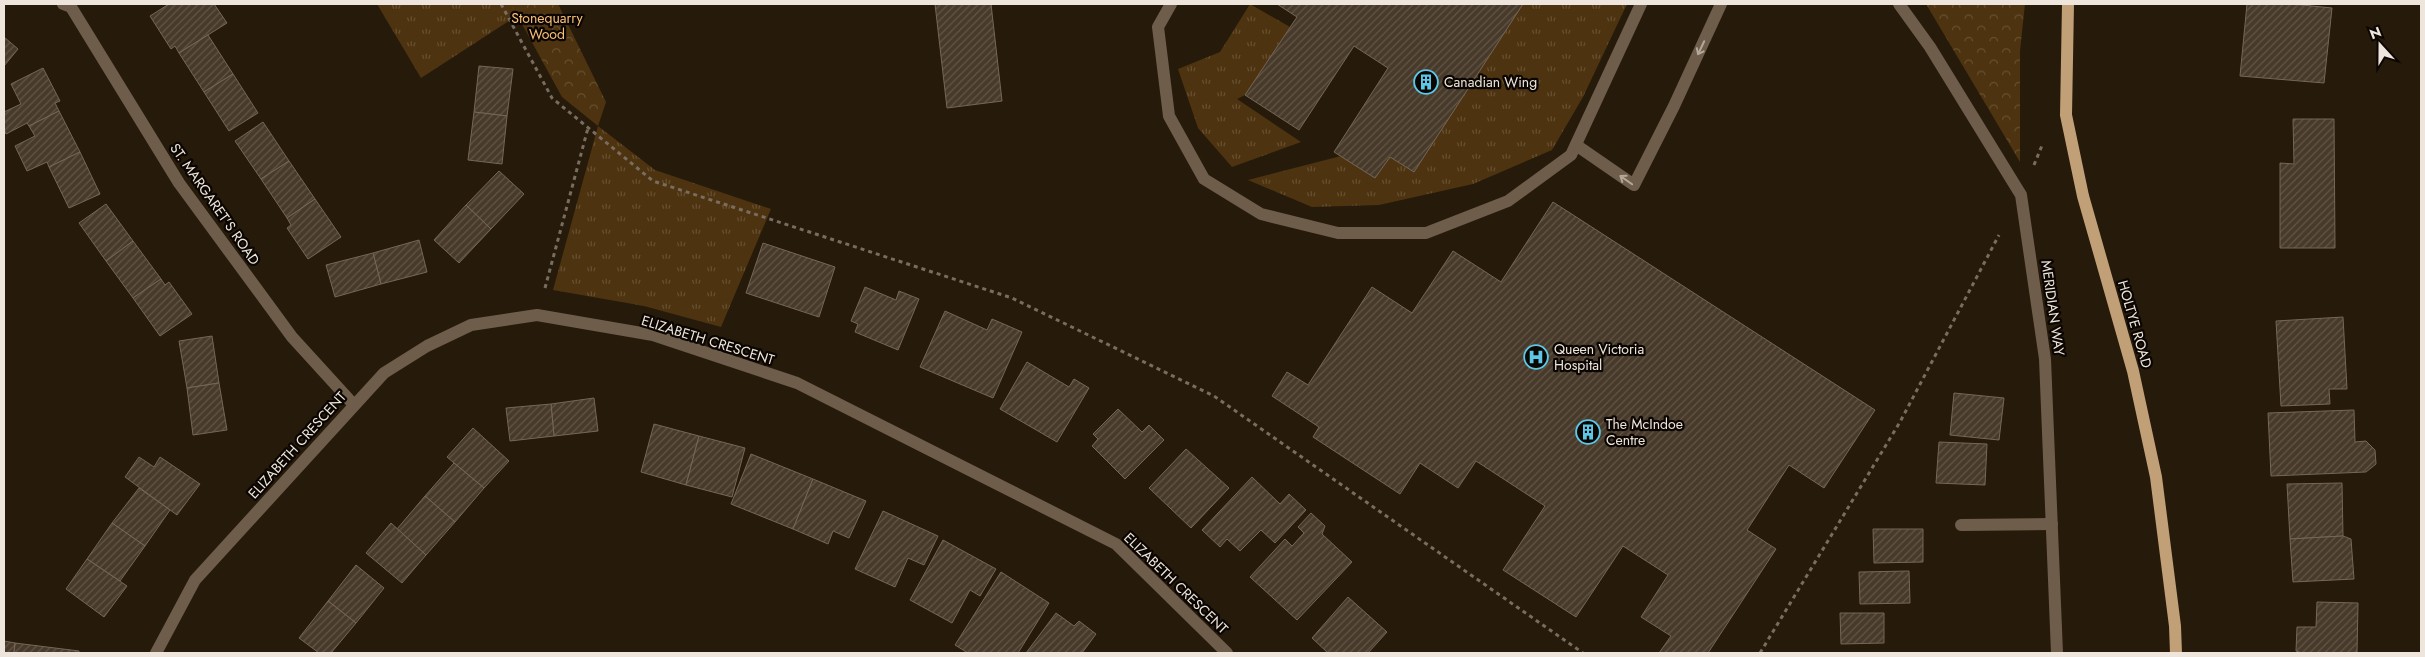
<svg xmlns="http://www.w3.org/2000/svg" width="2425" height="657" viewBox="0 0 2425 657" font-family="Jost,sans-serif">
	<style>
		.grass { fill: url(#grass-tufts) }
		.forest { fill: url(#forest-crowns) }
		.building { fill: url(#building-hatch); stroke: #766757 }
		.lines { fill: none; stroke-linecap: round; stroke-linejoin: round }
		.path { stroke: #786d60; stroke-width: 3; stroke-dasharray: 4 4; stroke-linecap: butt }
		.minor { stroke: #6e5d4a; stroke-width: 12 }
		.major { stroke: #c19f77; stroke-width: 12 }
		.oneway { stroke: #b4a89a }
		.labels { text-anchor: middle; stroke-width: 4.5; stroke-linejoin: round; paint-order: stroke }
		.park-label { font-size: 14px; fill: #f9c079; stroke: #0b0602 }
		.poi-label { font-size: 14px; fill: #eee5dc; stroke: #0b0602; text-anchor: start }
		.street-label { font-size: 14px; fill: #eee5dc; stroke: #0b0602 }
	</style>
	<defs>
		<pattern id="grass-tufts" width="24" height="20" patternUnits="userSpaceOnUse" patternTransform="scale(1.25)"><rect width="24" height="20" fill="#4d330f"/><path d="M3 7l-1-3M5 7V3M7 7l1-3M15 17l-1-3M17 17v-4M19 17l1-3" fill="none" stroke="#675031"/></pattern>
		<pattern id="forest-crowns" width="20" height="18" patternUnits="userSpaceOnUse" patternTransform="scale(1.25)"><rect width="20" height="18" fill="#4d330f"/><path d="M2 6a3 3 0 1 1 6 0M12 15a3 3 0 1 1 6 0" fill="none" stroke="#675031"/></pattern>
		<pattern id="building-hatch" width="6" height="6" patternUnits="userSpaceOnUse" patternTransform="scale(1.25)"><rect width="6" height="6" fill="#473a2a"/><path d="M-1 1l2-2M0 6l6-6M5 7l2-2" fill="none" stroke="#625648"/></pattern>
	</defs>
	<rect width="100%" height="100%" fill="#261a0b"/>
	<!-- grass -->
	<g class="grass">
		<path d="M 377,4 L 511,4 L 518,15 L 421,78 Z"/>
		<path d="M 1250,4 L 1290,27 L 1245,95 L 1237,99 L 1301,142 L 1232,167 L 1198,128 L 1178,69 L 1220,52 Z"/>
		<path d="M 1523,4 L 1627,4 L 1583,97 L 1552,150 L 1473,184 L 1379,205 L 1312,207 L 1248,180 L 1341,156 L 1375,178 L 1390,157 L 1414,172 Z"/>
		<path d="M 598,126 L 655,170 L 771,209 L 721,327 L 644,306 L 553,290 Z"/>
	</g>
	<!-- forest -->
	<g class="forest">
		<path d="M 511,4 L 558,4 L 606,102 L 598,126 L 562,97 Z"/>
		<path d="M 1926,4 L 2025,4 L 2020,51 L 2020,162 Z"/>
	</g>
	<!-- building -->
	<g class="building">
		<path d="M 169,4 L 214,4 L 227,23 L 179,53 L 175,46 L 171,49 L 150,16 Z"/>
		<path d="M 935,4 L 991,4 L 1002,101 L 947,108 Z"/>
		<path d="M 1277,4 L 1523,4 L 1414,172 L 1390,157 L 1375,178 L 1334,152 L 1388,68 L 1354,46 L 1299,130 L 1245,95 L 1297,17 Z"/>
		<path d="M 2247,4 L 2292,4 L 2332,8 L 2324,83 L 2240,76 Z"/>
		<path d="M 208,35 L 233,74 L 204,92 L 179,53 Z"/>
		<path d="M 4,37 L 18,49 L 4,66 Z"/>
		<path d="M 479,66 L 513,69 L 507,116 L 474,112 Z"/>
		<path d="M 43,68 L 60,101 L 55,103 L 59,111 L 29,126 L 27,123 L 6,134 L 4,129 L 4,112 L 21,104 L 11,84 Z"/>
		<path d="M 233,74 L 258,113 L 229,131 L 204,92 Z"/>
		<path d="M 59,111 L 80,152 L 49,167 L 47,162 L 27,171 L 15,146 L 35,136 L 29,126 Z"/>
		<path d="M 474,112 L 507,116 L 502,164 L 468,160 Z"/>
		<path d="M 2293,119 L 2334,119 L 2335,248 L 2280,248 L 2280,163 L 2294,164 Z"/>
		<path d="M 263,122 L 289,161 L 261,179 L 235,141 Z"/>
		<path d="M 80,152 L 100,194 L 69,208 L 49,167 Z"/>
		<path d="M 289,161 L 315,199 L 287,218 L 261,179 Z"/>
		<path d="M 499,171 L 524,194 L 491,229 L 466,205 Z"/>
		<path d="M 315,199 L 341,237 L 308,259 L 287,228 L 291,225 L 287,218 Z"/>
		<path d="M 1553,202 L 1875,410 L 1824,488 L 1789,465 L 1747,530 L 1776,549 L 1708,653 L 1659,653 L 1671,636 L 1641,617 L 1668,575 L 1623,546 L 1576,617 L 1503,570 L 1545,506 L 1476,461 L 1458,488 L 1420,463 L 1400,494 L 1313,437 L 1319,427 L 1272,396 L 1287,372 L 1308,385 L 1372,287 L 1412,313 L 1453,251 L 1501,282 Z"/>
		<path d="M 106,204 L 133,241 L 106,261 L 79,223 Z"/>
		<path d="M 466,205 L 491,229 L 459,263 L 434,240 Z"/>
		<path d="M 419,240 L 427,272 L 381,284 L 373,253 Z"/>
		<path d="M 133,241 L 161,279 L 133,298 L 106,261 Z"/>
		<path d="M 763,243 L 835,267 L 819,317 L 746,293 Z"/>
		<path d="M 373,253 L 381,284 L 335,297 L 326,265 Z"/>
		<path d="M 161,279 L 165,285 L 169,282 L 192,314 L 160,336 L 133,298 Z"/>
		<path d="M 865,287 L 896,300 L 899,291 L 919,299 L 898,350 L 855,332 L 858,324 L 851,321 Z"/>
		<path d="M 945,311 L 987,330 L 992,319 L 1022,332 L 993,398 L 920,367 Z"/>
		<path d="M 2343,317 L 2347,389 L 2329,389 L 2330,404 L 2281,406 L 2276,321 Z"/>
		<path d="M 212,336 L 219,383 L 187,388 L 179,341 Z"/>
		<path d="M 1027,362 L 1069,387 L 1074,379 L 1089,388 L 1057,442 L 1000,409 Z"/>
		<path d="M 219,383 L 227,430 L 193,435 L 187,388 Z"/>
		<path d="M 1954,393 L 2004,398 L 1999,440 L 1950,435 Z"/>
		<path d="M 594,398 L 598,431 L 554,436 L 551,404 Z"/>
		<path d="M 551,404 L 554,436 L 510,441 L 506,408 Z"/>
		<path d="M 1118,409 L 1142,432 L 1149,425 L 1164,440 L 1125,479 L 1092,446 L 1098,439 L 1093,434 Z"/>
		<path d="M 2354,410 L 2355,442 L 2366,441 L 2375,450 L 2376,464 L 2366,472 L 2271,476 L 2268,413 Z"/>
		<path d="M 654,424 L 699,436 L 686,485 L 641,472 Z"/>
		<path d="M 473,428 L 509,461 L 484,488 L 447,457 Z"/>
		<path d="M 699,436 L 745,448 L 732,497 L 686,485 Z"/>
		<path d="M 1939,442 L 1987,444 L 1985,485 L 1936,483 Z"/>
		<path d="M 1186,449 L 1229,488 L 1191,528 L 1149,488 Z"/>
		<path d="M 751,454 L 813,479 L 793,529 L 731,504 Z"/>
		<path d="M 139,457 L 154,467 L 160,457 L 200,484 L 177,515 L 125,477 Z"/>
		<path d="M 454,463 L 484,488 L 455,522 L 425,496 Z"/>
		<path d="M 1252,477 L 1280,504 L 1289,494 L 1306,510 L 1275,543 L 1261,530 L 1240,551 L 1227,539 L 1220,547 L 1202,530 Z"/>
		<path d="M 813,479 L 866,501 L 849,538 L 833,531 L 828,544 L 793,529 Z"/>
		<path d="M 2342,483 L 2343,536 L 2290,539 L 2287,484 Z"/>
		<path d="M 139,488 L 170,510 L 145,546 L 112,523 Z"/>
		<path d="M 425,496 L 455,522 L 426,555 L 397,529 Z"/>
		<path d="M 883,511 L 938,536 L 924,565 L 908,558 L 895,587 L 855,569 Z"/>
		<path d="M 1311,513 L 1325,526 L 1322,534 L 1352,562 L 1297,620 L 1250,577 L 1285,539 L 1292,546 L 1304,533 L 1298,527 Z"/>
		<path d="M 112,523 L 145,546 L 120,581 L 87,559 Z"/>
		<path d="M 391,523 L 426,555 L 402,583 L 366,553 Z"/>
		<path d="M 1873,529 L 1923,529 L 1923,562 L 1874,563 Z"/>
		<path d="M 2343,536 L 2351,539 L 2354,579 L 2293,582 L 2290,539 Z"/>
		<path d="M 943,540 L 996,569 L 980,596 L 970,590 L 952,623 L 910,600 Z"/>
		<path d="M 87,559 L 127,586 L 104,617 L 66,589 Z"/>
		<path d="M 356,565 L 384,588 L 356,623 L 328,601 Z"/>
		<path d="M 1909,571 L 1910,603 L 1860,604 L 1859,572 Z"/>
		<path d="M 1001,572 L 1049,603 L 1018,653 L 968,653 L 955,645 Z"/>
		<path d="M 1348,597 L 1387,632 L 1368,653 L 1328,653 L 1312,638 Z"/>
		<path d="M 328,601 L 356,623 L 331,653 L 319,653 L 299,638 Z"/>
		<path d="M 2317,602 L 2358,603 L 2357,653 L 2302,653 L 2296,651 L 2297,627 L 2316,627 Z"/>
		<path d="M 1056,613 L 1074,626 L 1079,621 L 1096,634 L 1082,653 L 1026,653 Z"/>
		<path d="M 1840,613 L 1884,613 L 1884,643 L 1841,644 Z"/>
		<path d="M 4,641 L 15,643 L 14,653 L 4,653 Z"/>
		<path d="M 15,643 L 79,651 L 79,653 L 14,653 Z"/>
	</g>
	<g class="lines">
		<!-- path -->
		<g class="path">
			<path d="M 501,4 L 552,98 L 653,181 L 1012,298 L 1214,396 L 1583,653"/>
			<path d="M 2034,165 L 2043,143"/>
			<path d="M 545,288 L 588,128"/>
			<path d="M 1760,653 L 1900,422 L 1999,235"/>
		</g>
		<!-- minor -->
		<g class="minor">
			<path d="M 63,4 L 71,7 L 179,183 L 292,337 L 354,405"/>
			<path d="M 1171,4 L 1158,27 L 1169,116 L 1204,179 L 1261,214 L 1338,233 L 1426,233 L 1508,201 L 1571,155 L 1641,4"/>
			<path d="M 1899,4 L 1930,47 L 2021,195 L 2045,359 L 2057,653"/>
			<path d="M 1576,145 L 1634,185 L 1674,106 L 1721,4"/>
			<path d="M 1961,525 L 2052,524"/>
			<path d="M 156,653 L 195,580 L 384,373 L 427,346 L 471,325 L 537,315 L 653,335 L 797,383 L 1116,544 L 1227,653"/>
		</g>
		<!-- major -->
		<path class="major" d="M 2068,4 L 2066,115 L 2083,196 L 2133,371 L 2156,477 L 2175,626 L 2176,653"/>
	</g>
	<!-- one-way arrows -->
	<defs><path id="oneway-shaft" d="M-6 0H5M1.5-3L5.5 0L1.5 3" fill="none" stroke-width="1.6" stroke-linecap="round" stroke-linejoin="round" transform="scale(1.25)"/></defs>
	<g class="oneway">
		<use href="#oneway-shaft" transform="translate(1701 48) rotate(115)"/>
		<use href="#oneway-shaft" transform="translate(1626 180) rotate(-145)"/>
	</g>
	<!-- icons -->
	<defs>
		<g id="building-ring" transform="scale(1.25)"><circle r="9.5" fill="#0b0602" stroke="#5cc7e7" stroke-width="1.5"/><path d="M-4-6H4V6H1V3H-1V6H-4ZM-2.5-4.3h1.7v1.8h-1.7ZM.8-4.3h1.7v1.8H.8ZM-2.5-1h1.7V.8h-1.7ZM.8-1h1.7V.8H.8Z" fill="#5cc7e7"/></g>
		<g id="hospital-ring" transform="scale(1.25)"><circle r="9.5" fill="#0b0602" stroke="#5cc7e7" stroke-width="1.5"/><path d="M-5-5h3v3.5h4V-5h3V5h-3V1.5h-4V5h-3Z" fill="#5cc7e7"/></g>
	</defs>
	<g fill-rule="evenodd">
		<use href="#building-ring" x="1426" y="82"/>
		<use href="#hospital-ring" x="1536" y="357"/>
		<use href="#building-ring" x="1588" y="432"/>
	</g>
	<g class="labels">
		<!-- park labels -->
		<g class="park-label">
			<text x="547" y="23">Stonequarry<tspan x="547" dy="16">Wood</tspan></text>
		</g>
		<!-- poi labels -->
		<g class="poi-label">
			<text x="1444" y="87">Canadian Wing</text>
			<text x="1554" y="354">Queen Victoria<tspan x="1554" dy="16">Hospital</tspan></text>
			<text x="1606" y="429">The McIndoe<tspan x="1606" dy="16">Centre</tspan></text>
		</g>
		<!-- street labels -->
		<g class="street-label">
			<text transform="translate(215 204) rotate(55)" y="5">ST. MARGARET'S ROAD</text>
			<text transform="translate(2053 308) rotate(82)" y="5">MERIDIAN WAY</text>
			<text transform="translate(2135 324) rotate(74)" y="5">HOLTYE ROAD</text>
			<text transform="translate(708 340) rotate(17)" y="5">ELIZABETH CRESCENT</text>
			<text transform="translate(297 445) rotate(-48)" y="5">ELIZABETH CRESCENT</text>
			<text transform="translate(1176 583) rotate(44)" y="5">ELIZABETH CRESCENT</text>
		</g>
	</g>
	<!-- border -->
	<rect width="2425" height="657" fill="none" stroke="#eee5dc" stroke-width="10"/>
	<!-- north arrow -->
	<g transform="translate(2380 45) rotate(339)" stroke="#0b0602" stroke-width="4" paint-order="stroke">
	<path d="M0-4L9 19L0 12L-9 19Z" fill="#eee5dc"/>
	<text y="-8" font-size="14" font-weight="bold" text-anchor="middle" fill="#eee5dc">N</text>
	</g>
</svg>
